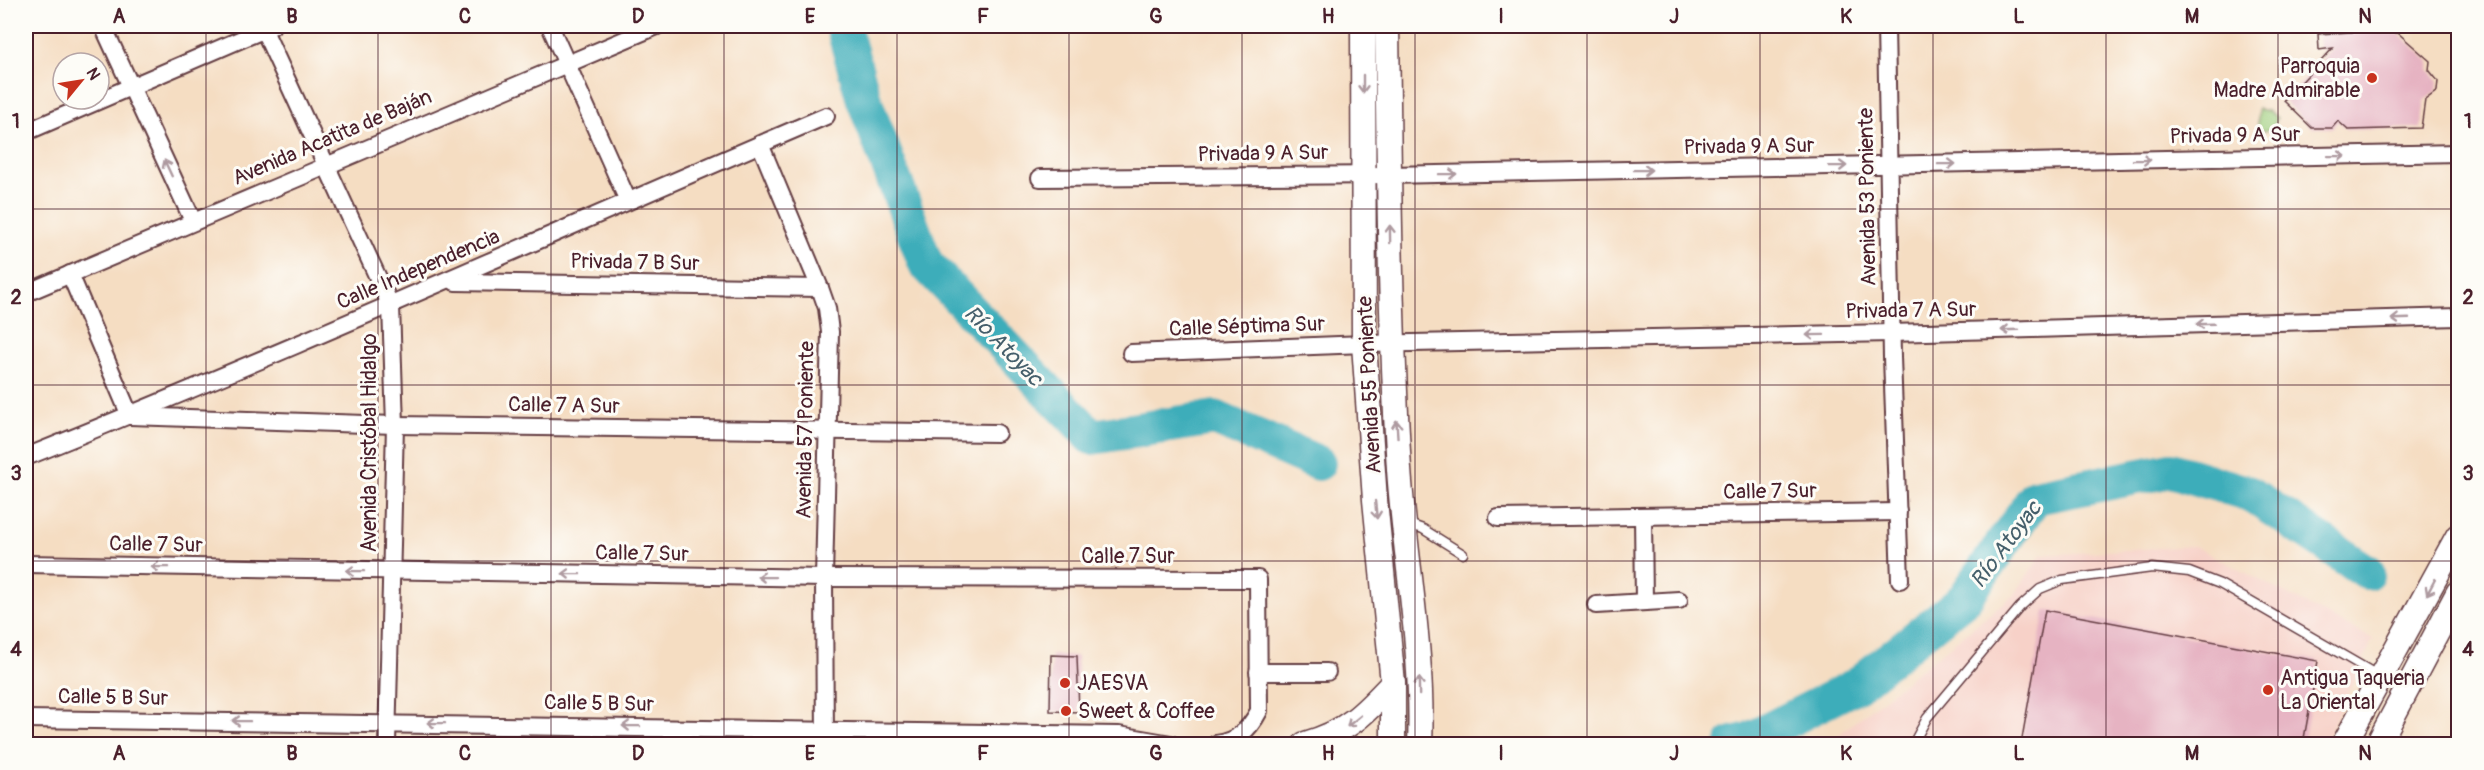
<svg xmlns="http://www.w3.org/2000/svg" width="2484" height="770" viewBox="0 0 2484 770" font-family="Pangolin,sans-serif">
	<style>
		.built { fill: #f7d1c8 }
		.green { fill: #9dcd7c; stroke: #747654; stroke-width: 1.5 }
		.lines { fill: none; stroke-linecap: round; stroke-linejoin: round }
		.river { stroke: #3eadba; stroke-width: 36 }
		.building { fill: #e6b3c2 }
		.lane-casing { stroke: #643c42; stroke-width: 11 }
		.street-casing { stroke: #643c42; stroke-width: 20 }
		.secondary-casing { stroke: #643c42; stroke-width: 27 }
		.lane { stroke: #fff; stroke-width: 8 }
		.street { stroke: #fff; stroke-width: 16 }
		.secondary { stroke: #fff; stroke-width: 24 }
		.oneway { stroke: #ae9aa0 }
		.grid { fill: none; stroke: #4a1f2b; stroke-width: 1.5; stroke-opacity: 0.55 }
		.poi-dot { fill: #c8321e; stroke: #fdfcf7; stroke-width: 2 }
		.labels { text-anchor: middle; stroke-width: 6; stroke-linejoin: round; paint-order: stroke }
		.poi-label { font-size: 21px; fill: #4a1f2b; stroke: #fdfcf7; text-anchor: start }
		.street-label { font-size: 21px; fill: #4a1f2b; stroke: #fdfcf7 }
		.water-label { font-size: 22px; font-style: italic; fill: #455f6b; stroke: #fdfcf7 }
		.neatline { fill: none; stroke: #4a1f2b; stroke-width: 2 }
		.grid-label { font-size: 20px; text-anchor: middle; font-weight: bold; fill: #4a1f2b }
	</style>
	<rect width="100%" height="100%" fill="#fdfcf7"/>
	<filter id="ink" filterUnits="userSpaceOnUse"><feTurbulence type="fractalNoise" baseFrequency=".0167" numOctaves="2"/><feDisplacementMap in="SourceGraphic" scale="12" xChannelSelector="R" yChannelSelector="G"/><feConvolveMatrix kernelMatrix="1 2 1 2 8 2 1 2 1" color-interpolation-filters="sRGB"/></filter>
	<filter id="wash" filterUnits="userSpaceOnUse"><feTurbulence type="fractalNoise" baseFrequency=".008" numOctaves="4" result="noise"/><feDisplacementMap in="SourceGraphic" scale="24" xChannelSelector="R" yChannelSelector="G"/><feGaussianBlur stdDeviation="1.35" result="paint"/><feColorMatrix in="noise" values="0 0 0 0 0 0 0 0 0 0 0 0 0 0 0 0 0 1.4 0 .05"/><feComposite in="paint" operator="in"/></filter>
	<g filter="url(#wash)">
		<rect width="100%" height="100%" fill="#f5ddc2"/>
		<!-- built -->
		<path class="built" d="M 2194,546 L 2373,639 L 2324,744 L 1827,744 L 2015,594 L 2041,555 Z"/>
		<!-- green -->
		<path class="green" d="M 2258,109 L 2268,111 L 2277,118 L 2273,130 L 2258,131 Z"/>
		<g class="lines">
			<!-- river -->
			<g class="river">
				<path d="M 843,26 L 864,100 L 926,264 L 1092,437 L 1215,418 L 1318,463"/>
				<path d="M 1733,744 L 1749,740 L 1857,685 L 1964,599 L 2035,497 L 2171,470 L 2250,494 L 2367,572"/>
			</g>
		</g>
		<g id="blocks">
			<!-- building -->
			<g class="building">
				<path d="M 2368,31 L 2398,33 L 2430,61 L 2429,70 L 2438,81 L 2437,91 L 2425,100 L 2421,128 L 2348,130 L 2338,121 L 2332,128 L 2312,128 L 2284,101 L 2333,48 L 2319,50 L 2318,34 Z"/>
				<path d="M 2045,610 L 2318,661 L 2303,744 L 2021,744 Z"/>
				<path d="M 1051,655 L 1077,656 L 1079,712 L 1050,711 Z"/>
			</g>
		</g>
	</g>
	<g filter="url(#ink)">
		<use href="#blocks" fill-opacity="0" stroke="#643c42" stroke-width="1.5"/>
		<g class="lines">
			<!-- lane casing -->
			<g class="lane-casing">
				<g id="lane">
					<path d="M 1406,523 L 1423,529 L 1463,554"/>
					<path d="M 1913,744 L 1927,718 L 2020,607 L 2040,589 L 2062,580 L 2152,568 L 2189,572 L 2220,584 L 2379,676"/>
				</g>
			</g>
			<!-- street casing -->
			<g class="street-casing">
				<g id="street">
					<path d="M 103,26 L 193,221"/>
					<path d="M 262,26 L 391,306 L 395,425 L 387,744"/>
					<path d="M 550,26 L 628,201"/>
					<path d="M 1886,26 L 1892,357 L 1900,580"/>
					<path d="M 26,132 L 272,26"/>
					<path d="M 760,144 L 820,288 L 827,308 L 830,332 L 824,578 L 825,744"/>
					<path d="M 1040,178 L 1389,175 L 2458,153"/>
					<path d="M 70,274 L 130,416 L 395,425 L 997,433"/>
					<path d="M 455,282 L 820,288"/>
					<path d="M 26,293 L 657,26"/>
					<path d="M 1131,353 L 1364,344 L 1891,333 L 2458,317"/>
					<path d="M 26,457 C 295,349 559,230 826,116"/>
					<path d="M 1643,516 L 1644,602"/>
					<path d="M 1498,518 L 1898,512"/>
					<path d="M 26,564 L 824,578 L 1258,579 L 1259,711 C 1249,730 1237,741 1216,744"/>
					<path d="M 1596,605 L 1679,600"/>
					<path d="M 1258,672 L 1327,672"/>
					<path d="M 26,719 L 1119,735 L 1171,744"/>
				</g>
			</g>
			<!-- secondary casing -->
			<g class="secondary-casing">
				<g id="secondary">
					<path d="M 1363,26 L 1364,344 L 1375,500 L 1393,683 L 1393,744"/>
					<path d="M 1387,26 C 1389,174 1390,321 1399,469 C 1405,560 1424,653 1420,744"/>
					<path d="M 1305,744 C 1346,733 1365,713 1393,683"/>
					<path d="M 2344,744 L 2458,536"/>
					<path d="M 2378,744 L 2458,593"/>
				</g>
			</g>
			<!-- lane -->
			<use href="#lane" class="lane"/>
			<!-- street -->
			<use href="#street" class="street"/>
			<!-- secondary -->
			<use href="#secondary" class="secondary"/>
		</g>
		<!-- one-way arrows -->
		<defs><path id="oneway-shaft" d="M-6 0H5M1.5-3L5.5 0L1.5 3" fill="none" stroke-width="1.6" stroke-linecap="round" stroke-linejoin="round" transform="scale(1.5)"/></defs>
		<g class="oneway">
			<use href="#oneway-shaft" transform="translate(1363 84) rotate(90)"/>
			<use href="#oneway-shaft" transform="translate(2337 156) rotate(-1)"/>
			<use href="#oneway-shaft" transform="translate(2142 160) rotate(-1)"/>
			<use href="#oneway-shaft" transform="translate(1947 164) rotate(-1)"/>
			<use href="#oneway-shaft" transform="translate(1838 166) rotate(-1)"/>
			<use href="#oneway-shaft" transform="translate(168 168) rotate(-115)"/>
			<use href="#oneway-shaft" transform="translate(1643 170) rotate(-1)"/>
			<use href="#oneway-shaft" transform="translate(1448 174) rotate(-1)"/>
			<use href="#oneway-shaft" transform="translate(1390 234) rotate(-91)"/>
			<use href="#oneway-shaft" transform="translate(2400 319) rotate(178)"/>
			<use href="#oneway-shaft" transform="translate(2205 324) rotate(178)"/>
			<use href="#oneway-shaft" transform="translate(2010 330) rotate(178)"/>
			<use href="#oneway-shaft" transform="translate(1815 335) rotate(179)"/>
			<use href="#oneway-shaft" transform="translate(1397 429) rotate(-94)"/>
			<use href="#oneway-shaft" transform="translate(1376 510) rotate(84)"/>
			<use href="#oneway-shaft" transform="translate(160 567) rotate(-179)"/>
			<use href="#oneway-shaft" transform="translate(355 571) rotate(-179)"/>
			<use href="#oneway-shaft" transform="translate(571 574) rotate(-179)"/>
			<use href="#oneway-shaft" transform="translate(766 577) rotate(-179)"/>
			<use href="#oneway-shaft" transform="translate(2431 587) rotate(118)"/>
			<use href="#oneway-shaft" transform="translate(1419 686) rotate(-91)"/>
			<use href="#oneway-shaft" transform="translate(241 721) rotate(-179)"/>
			<use href="#oneway-shaft" transform="translate(1354 721) rotate(141)"/>
			<use href="#oneway-shaft" transform="translate(436 723) rotate(-179)"/>
			<use href="#oneway-shaft" transform="translate(631 726) rotate(-179)"/>
		</g>
	</g>
	<!-- grid -->
	<path class="grid" d="M 206,26 L 206,744M 378,26 L 378,744M 551,26 L 551,744M 724,26 L 724,744M 897,26 L 897,744M 1069,26 L 1069,744M 1242,26 L 1242,744M 1415,26 L 1415,744M 1587,26 L 1587,744M 1760,26 L 1760,744M 1933,26 L 1933,744M 2106,26 L 2106,744M 2278,26 L 2278,744M 26,209 L 2458,209M 26,385 L 2458,385M 26,561 L 2458,561"/>
	<!-- markers -->
	<g class="poi-dot">
		<circle cx="2372" cy="78" r="6"/>
		<circle cx="1065" cy="683" r="6"/>
		<circle cx="2268" cy="690" r="6"/>
		<circle cx="1066" cy="711" r="6"/>
	</g>
	<g class="labels">
		<!-- poi labels -->
		<g class="poi-label">
			<text x="2360" y="73" text-anchor="end">Parroquia<tspan x="2360" dy="24">Madre Admirable</tspan></text>
			<text x="2280" y="685">Antigua Taqueria<tspan x="2280" dy="24">La Oriental</tspan></text>
			<text x="1077" y="690">JAESVA</text>
			<text x="1078" y="718">Sweet &amp; Coffee</text>
		</g>
		<!-- street labels -->
		<g class="street-label">
			<text transform="translate(2235 135) rotate(-1)" y="7">Privada 9 A Sur</text>
			<text transform="translate(332 137) rotate(-23)" y="7">Avenida Acatita de Baján</text>
			<text transform="translate(1749 146) rotate(-1)" y="7">Privada 9 A Sur</text>
			<text transform="translate(1263 153) rotate(-1)" y="7">Privada 9 A Sur</text>
			<text transform="translate(1867 197) rotate(-91)" y="7">Avenida 53 Poniente</text>
			<text transform="translate(635 262) rotate(1)" y="7">Privada 7 B Sur</text>
			<text transform="translate(418 269) rotate(-23)" y="7">Calle Independencia</text>
			<text transform="translate(1911 310) rotate(-1)" y="7">Privada 7 A Sur</text>
			<text transform="translate(1247 326) rotate(-2)" y="7">Calle Séptima Sur</text>
			<text transform="translate(1369 385) rotate(-93)" y="7">Avenida 55 Poniente</text>
			<text transform="translate(564 405) rotate(1)" y="7">Calle 7 A Sur</text>
			<text transform="translate(805 430) rotate(-89)" y="7">Avenida 57 Poniente</text>
			<text transform="translate(369 443) rotate(-90)" y="7">Avenida Cristóbal Hidalgo</text>
			<text transform="translate(1770 491) rotate(-1)" y="7">Calle 7 Sur</text>
			<text transform="translate(156 544) rotate(1)" y="7">Calle 7 Sur</text>
			<text transform="translate(642 553) rotate(1)" y="7">Calle 7 Sur</text>
			<text x="1128" y="563">Calle 7 Sur</text>
			<text transform="translate(113 697) rotate(1)" y="7">Calle 5 B Sur</text>
			<text transform="translate(599 703) rotate(1)" y="7">Calle 5 B Sur</text>
		</g>
		<!-- water labels -->
		<g class="water-label">
			<text transform="translate(1004 345) rotate(46)" y="8">Río Atoyac</text>
			<text transform="translate(2005 544) rotate(-53)" y="8">Río Atoyac</text>
		</g>
	</g>
	<!-- margin -->
	<rect width="2484" height="770" fill="none" stroke="#fdfcf7" stroke-width="66"/>
	<!-- north arrow -->
	<g transform="translate(81 81) rotate(60)"><circle r="28" fill="#fdfcf7" stroke="#b5a4a5" stroke-width="1.5"/>
	<path d="M0-4.5L10 22L0 15L-10 22Z" fill="#c8321e"/>
	<text y="-9" font-size="16" font-weight="bold" text-anchor="middle" fill="#4a1f2b">N</text>
	</g>
	<rect x="33" y="33" width="2418" height="704" class="neatline"/>
	<g class="grid-label">
		<text x="119" y="23">A</text>
		<text x="292" y="23">B</text>
		<text x="465" y="23">C</text>
		<text x="638" y="23">D</text>
		<text x="810" y="23">E</text>
		<text x="983" y="23">F</text>
		<text x="1156" y="23">G</text>
		<text x="1328" y="23">H</text>
		<text x="1501" y="23">I</text>
		<text x="1674" y="23">J</text>
		<text x="1846" y="23">K</text>
		<text x="2019" y="23">L</text>
		<text x="2192" y="23">M</text>
		<text x="2365" y="23">N</text>
		<text x="16" y="128">1</text>
		<text x="2468" y="128">1</text>
		<text x="16" y="304">2</text>
		<text x="2468" y="304">2</text>
		<text x="16" y="480">3</text>
		<text x="2468" y="480">3</text>
		<text x="16" y="656">4</text>
		<text x="2468" y="656">4</text>
		<text x="119" y="760">A</text>
		<text x="292" y="760">B</text>
		<text x="465" y="760">C</text>
		<text x="638" y="760">D</text>
		<text x="810" y="760">E</text>
		<text x="983" y="760">F</text>
		<text x="1156" y="760">G</text>
		<text x="1328" y="760">H</text>
		<text x="1501" y="760">I</text>
		<text x="1674" y="760">J</text>
		<text x="1846" y="760">K</text>
		<text x="2019" y="760">L</text>
		<text x="2192" y="760">M</text>
		<text x="2365" y="760">N</text>
	</g>
</svg>
